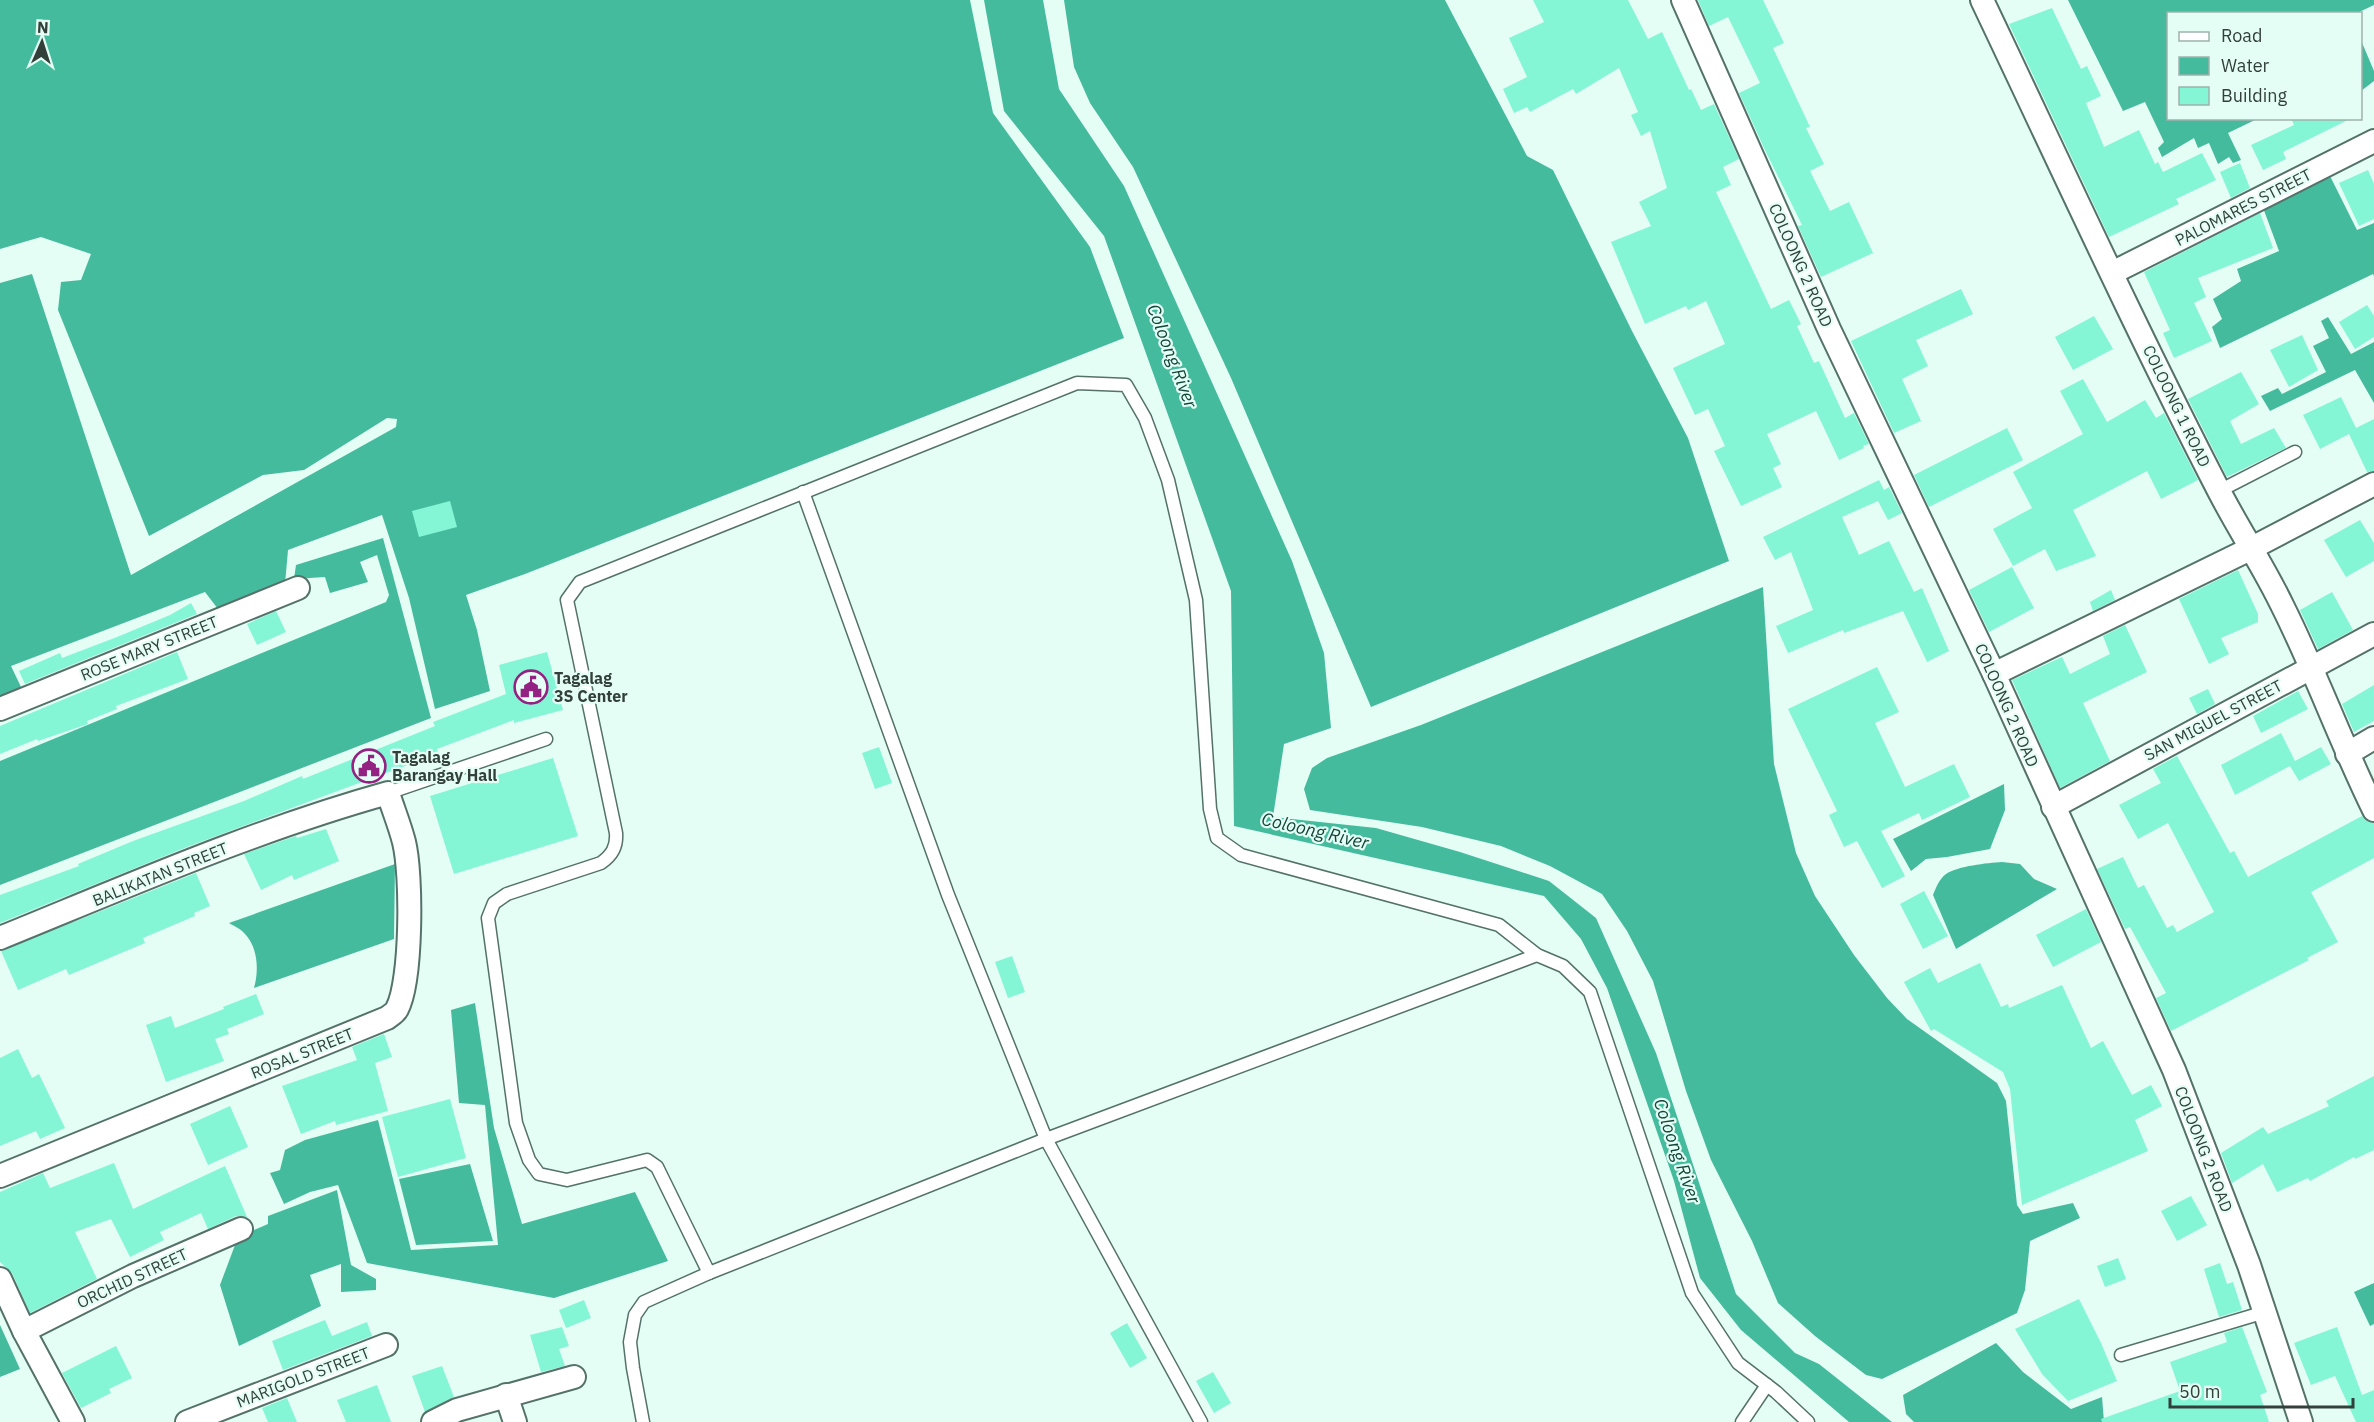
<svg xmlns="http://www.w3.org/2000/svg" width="2374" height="1422" viewBox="0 0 2374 1422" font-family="'IBM Plex Sans',sans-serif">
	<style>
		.water { fill: #45bb9e }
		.building { fill: #84f6d6 }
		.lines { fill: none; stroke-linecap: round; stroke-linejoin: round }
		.lane-casing { stroke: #547269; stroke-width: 15 }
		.street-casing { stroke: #547269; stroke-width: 26 }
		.lane { stroke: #fff; stroke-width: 12 }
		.street { stroke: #fff; stroke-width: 22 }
		.labels { text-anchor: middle; stroke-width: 4.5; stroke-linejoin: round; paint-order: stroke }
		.street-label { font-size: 16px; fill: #323f3a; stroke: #e4fef5 }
		.poi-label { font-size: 16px; font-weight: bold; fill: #323f3a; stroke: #e4fef5; text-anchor: start }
		.water-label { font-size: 18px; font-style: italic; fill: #13463a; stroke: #e4fef5 }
	</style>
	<rect width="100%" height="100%" fill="#e4fef5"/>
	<!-- water -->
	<g class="water">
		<path d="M 0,0 L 970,0 L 993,113 L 1090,247 L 1124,338 L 525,574 L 466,595 L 477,630 L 490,691 L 435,709 L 409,598 L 382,515 L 288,550 L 285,584 L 218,609 L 205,592 L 11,666 L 21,687 L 0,697 L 0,283 L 32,274 L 131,575 L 396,427 L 397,419 L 387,418 L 304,470 L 263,475 L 149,536 L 58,310 L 61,282 L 81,280 L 91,254 L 41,237 L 0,249 Z"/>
		<path d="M 984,0 L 1043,0 L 1059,89 L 1124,186 L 1292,561 L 1324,653 L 1331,728 L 1284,744 L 1273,817 L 1376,828 L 1460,852 L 1549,881 L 1596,918 L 1656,1053 L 1736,1294 L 1795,1353 L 1819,1364 L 1892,1422 L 1849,1422 L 1741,1330 L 1700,1278 L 1674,1181 L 1607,988 L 1581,939 L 1544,896 L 1234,826 L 1231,591 L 1104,236 L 1004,111 Z"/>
		<path d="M 1064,0 L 1445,0 L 1527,156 L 1553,170 L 1632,331 L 1688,438 L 1729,561 L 1371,707 L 1231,378 L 1133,167 L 1090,103 L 1074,67 Z"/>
		<path d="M 2068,0 L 2374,0 L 2374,5 L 2355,14 L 2168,14 L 2168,118 L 2257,119 L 2228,133 L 2241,160 L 2233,163 L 2229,157 L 2218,164 L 2209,143 L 2198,148 L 2194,138 L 2162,157 L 2158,148 L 2164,142 L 2145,102 L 2123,111 Z"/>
		<path d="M 2360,38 L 2374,71 L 2374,81 L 2361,91 Z"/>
		<path d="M 2329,174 L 2357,230 L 2374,223 L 2374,276 L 2373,274 L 2220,348 L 2212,327 L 2222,319 L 2213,299 L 2241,281 L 2237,269 L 2279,251 L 2262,205 Z"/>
		<path d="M 2328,317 L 2351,354 L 2374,342 L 2374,403 L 2355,370 L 2270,411 L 2261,396 L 2278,388 L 2282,394 L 2326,372 L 2313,346 L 2329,338 L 2321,321 Z"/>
		<path d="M 383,538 L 431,718 L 0,885 L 0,761 L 386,602 L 389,595 L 377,555 L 360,562 L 368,582 L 330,593 L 325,577 L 294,579 L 296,565 Z"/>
		<path d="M 1763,587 L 1774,764 L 1796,853 L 1815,896 L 1854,955 L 1887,998 L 1907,1019 L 1997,1083 L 2006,1101 L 2017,1205 L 2023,1214 L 2073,1203 L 2080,1218 L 2030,1241 L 2025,1290 L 2017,1313 L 1882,1379 L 1866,1375 L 1815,1336 L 1778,1303 L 1752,1241 L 1711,1160 L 1686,1091 L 1653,981 L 1627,931 L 1602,894 L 1550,866 L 1501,846 L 1422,827 L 1310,810 L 1304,789 L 1312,768 L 1327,758 L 1421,725 Z"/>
		<path d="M 2004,784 L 2005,810 L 1990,849 L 1947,857 L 1926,859 L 1911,871 L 1893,839 Z"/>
		<path d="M 2002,862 L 2020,864 L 2034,879 L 2057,889 L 1956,949 L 1933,895 C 1936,888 1939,879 1946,874 C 1958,866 1987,863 2002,862 Z"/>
		<path d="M 395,864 L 394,939 L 254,988 C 259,970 258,948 245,934 C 241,929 234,926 229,923 Z"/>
		<path d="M 475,1003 L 494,1128 L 522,1224 L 635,1192 L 668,1261 L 554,1298 L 367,1263 L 338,1185 L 310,1192 L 284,1204 L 270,1173 L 280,1170 L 285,1150 L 305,1140 L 378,1120 L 411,1250 L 498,1245 L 485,1105 L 459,1103 L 451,1010 Z"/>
		<path d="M 470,1164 L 493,1241 L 416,1245 L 399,1179 Z"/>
		<path d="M 337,1190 L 351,1265 L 376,1279 L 376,1290 L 341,1292 L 341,1264 L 310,1275 L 321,1306 L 239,1346 L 220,1285 L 238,1237 L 268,1224 L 268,1216 Z"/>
		<path d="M 2374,1283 L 2374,1324 L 2370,1326 L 2354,1292 Z"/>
		<path d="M 0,1325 L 20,1369 L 0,1377 Z"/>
		<path d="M 1996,1343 L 2023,1372 L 2071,1409 L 2102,1397 L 2104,1422 L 1914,1422 L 1906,1414 L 1903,1395 Z"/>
	</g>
	<!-- building -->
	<g class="building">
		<path d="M 1533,0 L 1628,0 L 1648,39 L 1662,32 L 1689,90 L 1691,89 L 1701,110 L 1714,104 L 1739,159 L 1723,167 L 1731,185 L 1716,192 L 1771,309 L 1789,300 L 1801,324 L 1797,326 L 1814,363 L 1819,361 L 1845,418 L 1854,413 L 1869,444 L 1863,446 L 1864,448 L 1839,460 L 1816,411 L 1767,434 L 1781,464 L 1773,468 L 1782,487 L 1741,506 L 1714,451 L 1725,446 L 1708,409 L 1695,415 L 1673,368 L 1725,344 L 1706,301 L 1688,310 L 1686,306 L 1645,324 L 1611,242 L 1651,226 L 1639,202 L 1667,188 L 1650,131 L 1641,136 L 1631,115 L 1638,112 L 1619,68 L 1576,94 L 1573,89 L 1530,112 L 1527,107 L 1514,113 L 1503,89 L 1527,77 L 1509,38 L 1544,22 Z"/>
		<path d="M 1698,0 L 1763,0 L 1784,43 L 1773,48 L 1810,127 L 1806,128 L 1824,164 L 1810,171 L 1830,211 L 1849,202 L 1873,253 L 1821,277 L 1798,226 L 1802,225 L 1764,148 L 1739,93 L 1760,83 L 1728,17 L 1709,26 Z"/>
		<path d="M 2052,8 L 2081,69 L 2087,66 L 2101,96 L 2086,103 L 2104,147 L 2139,130 L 2155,164 L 2158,162 L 2163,172 L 2202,153 L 2216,180 L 2176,199 L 2179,204 L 2109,237 L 2009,24 Z"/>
		<path d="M 2291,118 L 2352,118 L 2283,152 L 2286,159 L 2263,170 L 2251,145 L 2294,125 Z"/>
		<path d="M 2240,163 L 2250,188 L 2231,198 L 2220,172 Z"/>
		<path d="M 2368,170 L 2374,184 L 2374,219 L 2359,226 L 2339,183 Z"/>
		<path d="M 2260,213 L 2273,248 L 2198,278 L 2206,297 L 2194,303 L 2212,341 L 2174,358 L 2163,333 L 2170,330 L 2144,272 Z"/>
		<path d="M 1961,289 L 1973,314 L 1916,340 L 1928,366 L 1902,379 L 1921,421 L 1894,433 L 1851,341 Z"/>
		<path d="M 2367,305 L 2374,316 L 2374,337 L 2355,349 L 2339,322 Z"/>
		<path d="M 2094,316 L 2113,349 L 2073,370 L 2055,337 Z"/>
		<path d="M 2302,335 L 2318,370 L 2289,387 L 2270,350 Z"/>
		<path d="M 2241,372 L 2259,404 L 2230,421 L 2241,444 L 2274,428 L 2286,448 L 2227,477 L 2188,399 Z"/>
		<path d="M 2083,379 L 2107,422 L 2145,400 L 2156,418 L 2164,413 L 2198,480 L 2161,499 L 2147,471 L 2073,510 L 2096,556 L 2056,571 L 2045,549 L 2013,566 L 1993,529 L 2032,508 L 2013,472 L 2083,434 L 2060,391 Z"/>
		<path d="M 2341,397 L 2356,428 L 2374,419 L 2374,471 L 2367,472 L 2349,434 L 2320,449 L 2303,415 Z"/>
		<path d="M 2007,428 L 2023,460 L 1929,507 L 1914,475 Z"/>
		<path d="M 1879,480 L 1884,490 L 1889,487 L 1902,513 L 1888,520 L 1878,501 L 1842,517 L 1859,555 L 1889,541 L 1914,592 L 1922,588 L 1949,651 L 1927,662 L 1903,611 L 1844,633 L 1843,630 L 1788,653 L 1776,626 L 1813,610 L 1791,552 L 1775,560 L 1763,537 Z"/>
		<path d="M 450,501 L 457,527 L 419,537 L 412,511 Z"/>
		<path d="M 2360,520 L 2374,543 L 2374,561 L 2346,577 L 2324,540 Z"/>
		<path d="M 2012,567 L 2034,608 L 1989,632 L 1969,590 Z"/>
		<path d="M 2238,570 L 2258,614 L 2258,622 L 2221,638 L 2229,654 L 2209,664 L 2179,599 Z"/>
		<path d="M 2111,590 L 2115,600 L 2093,611 L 2090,602 Z"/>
		<path d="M 2332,592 L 2353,630 L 2318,649 L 2300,610 Z"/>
		<path d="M 191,603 L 197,614 L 25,684 L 19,671 L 60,653 L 62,658 L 117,637 L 170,615 Z"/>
		<path d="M 276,611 L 286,632 L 257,645 L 247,624 Z"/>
		<path d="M 2125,625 L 2147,672 L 2083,703 L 2110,761 L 2060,788 L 2012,680 L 2062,657 L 2070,674 L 2110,654 L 2103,636 Z"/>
		<path d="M 177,652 L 188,679 L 116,706 L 117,709 L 87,721 L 88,724 L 38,741 L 37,739 L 0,754 L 0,726 Z"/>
		<path d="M 547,652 L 563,710 L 514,723 L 514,720 L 437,749 L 438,753 L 405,766 L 187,847 L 0,923 L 0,895 L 79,866 L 78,864 L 133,841 L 244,801 L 302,776 L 303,779 L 435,726 L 433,722 L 506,694 L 499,665 Z"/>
		<path d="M 1877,667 L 1899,712 L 1875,723 L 1905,787 L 1954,764 L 1970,797 L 1922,820 L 1919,813 L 1881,831 L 1905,876 L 1882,888 L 1857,841 L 1844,847 L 1829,815 L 1837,811 L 1788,709 Z"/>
		<path d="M 2374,685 L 2374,721 L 2354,732 L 2342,704 Z"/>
		<path d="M 2208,689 L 2215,704 L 2197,714 L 2189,698 Z"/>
		<path d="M 2298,691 L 2308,709 L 2261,733 L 2253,716 Z"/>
		<path d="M 2281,733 L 2295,761 L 2321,747 L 2331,764 L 2299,781 L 2290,766 L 2235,795 L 2221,765 Z"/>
		<path d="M 879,747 L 892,783 L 875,789 L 862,753 Z"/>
		<path d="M 2177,756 L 2230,853 L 2234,851 L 2248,877 L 2362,816 L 2367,821 L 2374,823 L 2374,858 L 2311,892 L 2338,942 L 2307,958 L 2309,960 L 2171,1031 L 2156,998 L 2166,993 L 2130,927 L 2125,929 L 2097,869 L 2123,857 L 2138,888 L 2144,885 L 2167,928 L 2173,925 L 2177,932 L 2214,912 L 2168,823 L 2138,839 L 2119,805 L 2161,783 L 2153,769 Z"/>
		<path d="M 553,758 L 578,836 L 454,874 L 430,796 Z"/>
		<path d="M 326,829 L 339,861 L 294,880 L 292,875 L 261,890 L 244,854 L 296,836 L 297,838 Z"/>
		<path d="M 196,873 L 210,906 L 194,913 L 195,916 L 143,938 L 145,943 L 69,975 L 66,969 L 18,990 L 1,951 Z"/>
		<path d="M 1924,891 L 1948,936 L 1923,949 L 1900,904 Z"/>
		<path d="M 2086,909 L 2101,942 L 2053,967 L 2036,935 Z"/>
		<path d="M 1012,956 L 1025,992 L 1008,998 L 995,962 Z"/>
		<path d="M 1980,963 L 2001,1007 L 2008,1004 L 2009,1008 L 2062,985 L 2091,1048 L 2103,1041 L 2132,1095 L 2151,1085 L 2162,1106 L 2135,1120 L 2148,1151 L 2022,1205 L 2010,1089 L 2003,1072 L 1934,1029 L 1931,1031 L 1904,982 L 1930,968 L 1938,983 Z"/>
		<path d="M 256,994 L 264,1014 L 227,1029 L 229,1034 L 215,1039 L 224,1061 L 166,1082 L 146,1025 L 171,1016 L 175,1028 L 224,1009 L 223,1007 Z"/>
		<path d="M 384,1034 L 392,1057 L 375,1063 L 388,1111 L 336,1125 L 335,1121 L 301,1134 L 282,1086 L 357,1060 L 352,1047 Z"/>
		<path d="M 18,1049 L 32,1078 L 39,1074 L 65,1128 L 40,1139 L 36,1131 L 0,1146 L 0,1058 Z"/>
		<path d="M 2374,1076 L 2374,1150 L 2355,1159 L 2354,1157 L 2310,1181 L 2308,1178 L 2277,1192 L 2263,1164 L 2232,1183 L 2221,1153 L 2263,1127 L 2268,1134 L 2329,1106 L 2326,1101 Z"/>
		<path d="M 450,1099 L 466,1158 L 398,1177 L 382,1117 Z"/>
		<path d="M 230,1106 L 248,1147 L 208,1165 L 190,1124 Z"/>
		<path d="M 114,1163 L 133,1209 L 225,1166 L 247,1217 L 236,1216 L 208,1229 L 201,1213 L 160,1232 L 164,1240 L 130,1257 L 111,1219 L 75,1232 L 97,1279 L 30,1313 L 12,1273 L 0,1262 L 0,1192 L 43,1173 L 50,1188 Z"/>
		<path d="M 2191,1196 L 2207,1225 L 2177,1241 L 2161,1211 Z"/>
		<path d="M 2118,1258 L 2126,1279 L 2105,1287 L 2097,1266 Z"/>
		<path d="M 2220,1263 L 2227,1284 L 2233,1282 L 2242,1310 L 2219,1317 L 2204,1269 Z"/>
		<path d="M 2079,1299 L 2101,1343 L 2117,1381 L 2068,1401 L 2042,1374 L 2015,1329 Z"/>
		<path d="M 584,1300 L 591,1318 L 566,1328 L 559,1310 Z"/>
		<path d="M 325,1320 L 332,1336 L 367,1322 L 372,1336 L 283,1370 L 272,1341 Z"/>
		<path d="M 1127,1323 L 1147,1358 L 1130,1368 L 1110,1333 Z"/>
		<path d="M 562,1327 L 569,1346 L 559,1349 L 565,1366 L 541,1372 L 530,1335 Z"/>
		<path d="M 2242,1327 L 2267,1392 L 2260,1395 L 2269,1422 L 2102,1422 L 2101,1419 L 2180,1391 L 2170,1362 L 2227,1342 L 2224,1333 Z"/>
		<path d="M 2337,1327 L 2362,1395 L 2374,1390 L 2374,1422 L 2356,1422 L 2335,1376 L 2311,1385 L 2294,1343 Z"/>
		<path d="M 116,1346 L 132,1378 L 109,1389 L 111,1393 L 81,1408 L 62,1373 Z"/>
		<path d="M 442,1366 L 454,1397 L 425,1412 L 412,1376 Z"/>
		<path d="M 1213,1372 L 1231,1403 L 1214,1413 L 1196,1381 Z"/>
		<path d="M 377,1385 L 391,1422 L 346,1422 L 337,1400 Z"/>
		<path d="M 287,1398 L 297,1422 L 268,1422 L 262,1408 Z"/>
	</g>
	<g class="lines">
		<!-- lane casing -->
		<g class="lane-casing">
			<g id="lane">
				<path d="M 2219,491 L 2295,452"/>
				<path d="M 803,492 L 948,895 L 1046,1139 L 1201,1422"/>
				<path d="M 388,793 L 546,739"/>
				<path d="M 709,1273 L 657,1167 L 647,1160 L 567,1180 L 539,1174 L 529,1160 L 516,1123 L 488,918 L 494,903 L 507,894 L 601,863 C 612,855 617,847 616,833 L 567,600 L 580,582 L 1077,383 L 1126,385 L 1145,418 L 1168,480 L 1196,600 L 1210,809 L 1217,838 L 1241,855 L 1499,925 L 1537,955 L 1563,966 L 1590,992 L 1692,1293 L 1738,1363 L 1776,1392 L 1808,1422"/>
				<path d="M 2121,1355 L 2265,1312"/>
				<path d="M 643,1422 L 633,1368 L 630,1342 L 635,1315 L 644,1302 L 709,1273 L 1046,1139 L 1537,955"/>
				<path d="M 1742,1422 L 1767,1385"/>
			</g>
		</g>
		<!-- street casing -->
		<g class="street-casing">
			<g id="street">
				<path d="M 1683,0 L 1829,329 L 1994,674 L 2174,1070 L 2249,1265 L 2301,1422"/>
				<path d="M 1982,0 C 2060,164 2136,330 2219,491 C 2239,530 2264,567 2283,607 C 2316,673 2341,743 2374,810"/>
				<path d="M 2112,273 L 2374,141"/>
				<path d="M 1994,674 L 2250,549 L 2374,484"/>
				<path d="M 0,709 L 298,588"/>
				<path d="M 2347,754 L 2374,738"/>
				<path d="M 2053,807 L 2374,634"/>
				<path d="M 0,938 C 128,886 255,830 388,793 C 393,809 400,826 404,842 C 412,874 412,981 397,1009 C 395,1013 391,1015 387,1018 L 0,1176"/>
				<path d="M 0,1279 L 24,1331 L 73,1422"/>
				<path d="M 24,1331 L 133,1276 L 241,1229"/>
				<path d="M 506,1395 L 515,1422"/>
				<path d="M 187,1422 L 386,1345"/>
				<path d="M 433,1422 L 457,1410 L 574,1377"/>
			</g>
		</g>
		<!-- lane -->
		<use href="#lane" class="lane"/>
		<!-- street -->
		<use href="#street" class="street"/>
	</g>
	<!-- icons -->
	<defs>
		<g id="civic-ring" transform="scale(1.725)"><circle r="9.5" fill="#e4fef5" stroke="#932282" stroke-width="1.5"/><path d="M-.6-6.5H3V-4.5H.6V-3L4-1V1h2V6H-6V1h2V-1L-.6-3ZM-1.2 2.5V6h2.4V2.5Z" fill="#932282"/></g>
	</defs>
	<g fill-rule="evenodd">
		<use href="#civic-ring" x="531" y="687"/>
		<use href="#civic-ring" x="369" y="766"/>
	</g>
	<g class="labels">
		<!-- street labels -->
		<g class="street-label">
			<text transform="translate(2243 207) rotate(-27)" y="6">PALOMARES STREET</text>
			<text transform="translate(1801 265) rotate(66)" y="6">COLOONG 2 ROAD</text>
			<text transform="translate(2177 406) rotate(64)" y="6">COLOONG 1 ROAD</text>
			<text transform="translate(149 648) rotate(-22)" y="6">ROSE MARY STREET</text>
			<text transform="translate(2007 705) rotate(66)" y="6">COLOONG 2 ROAD</text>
			<text transform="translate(2213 720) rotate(-28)" y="6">SAN MIGUEL STREET</text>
			<text transform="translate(160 874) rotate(-22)" y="6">BALIKATAN STREET</text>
			<text transform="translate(302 1053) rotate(-22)" y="6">ROSAL STREET</text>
			<text transform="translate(2204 1149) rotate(69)" y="6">COLOONG 2 ROAD</text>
			<text transform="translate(132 1278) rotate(-25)" y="6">ORCHID STREET</text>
			<text transform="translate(303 1377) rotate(-21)" y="6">MARIGOLD STREET</text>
		</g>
		<!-- poi labels -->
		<g class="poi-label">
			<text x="554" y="684">Tagalag<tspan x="554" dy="18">3S Center</tspan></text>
			<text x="392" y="763">Tagalag<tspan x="392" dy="18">Barangay Hall</tspan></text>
		</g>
		<!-- water labels -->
		<g class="water-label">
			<text transform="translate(1172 356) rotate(69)" y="6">Coloong River</text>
			<text transform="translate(1315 831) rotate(13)" y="6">Coloong River</text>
			<text transform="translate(1677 1151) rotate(71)" y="6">Coloong River</text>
		</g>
	</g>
	<!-- legend -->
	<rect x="2167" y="12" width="195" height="108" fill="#e4fef5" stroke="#9db2aa" stroke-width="1.5"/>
	<rect x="2179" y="32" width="30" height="9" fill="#ffffff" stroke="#9db2aa" stroke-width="1.5"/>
	<text x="2221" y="42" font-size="18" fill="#323f3a">Road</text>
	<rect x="2179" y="57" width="30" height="18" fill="#45bb9e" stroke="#9db2aa" stroke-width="1.5"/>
	<text x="2221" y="72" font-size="18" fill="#323f3a">Water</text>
	<rect x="2179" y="87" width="30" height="18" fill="#84f6d6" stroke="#9db2aa" stroke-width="1.5"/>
	<text x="2221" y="102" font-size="18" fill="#323f3a">Building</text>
	<!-- north arrow -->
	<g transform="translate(42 42) rotate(3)" stroke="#e4fef5" stroke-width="4.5" paint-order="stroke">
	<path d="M0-4.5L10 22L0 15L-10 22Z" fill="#323f3a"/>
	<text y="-9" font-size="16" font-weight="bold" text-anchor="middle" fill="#323f3a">N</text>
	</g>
	<!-- scale -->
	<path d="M2170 1398v9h183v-9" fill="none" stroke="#323f3a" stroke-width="3"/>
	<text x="2179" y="1398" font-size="18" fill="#323f3a" stroke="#e4fef5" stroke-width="4.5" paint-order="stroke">50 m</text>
</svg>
